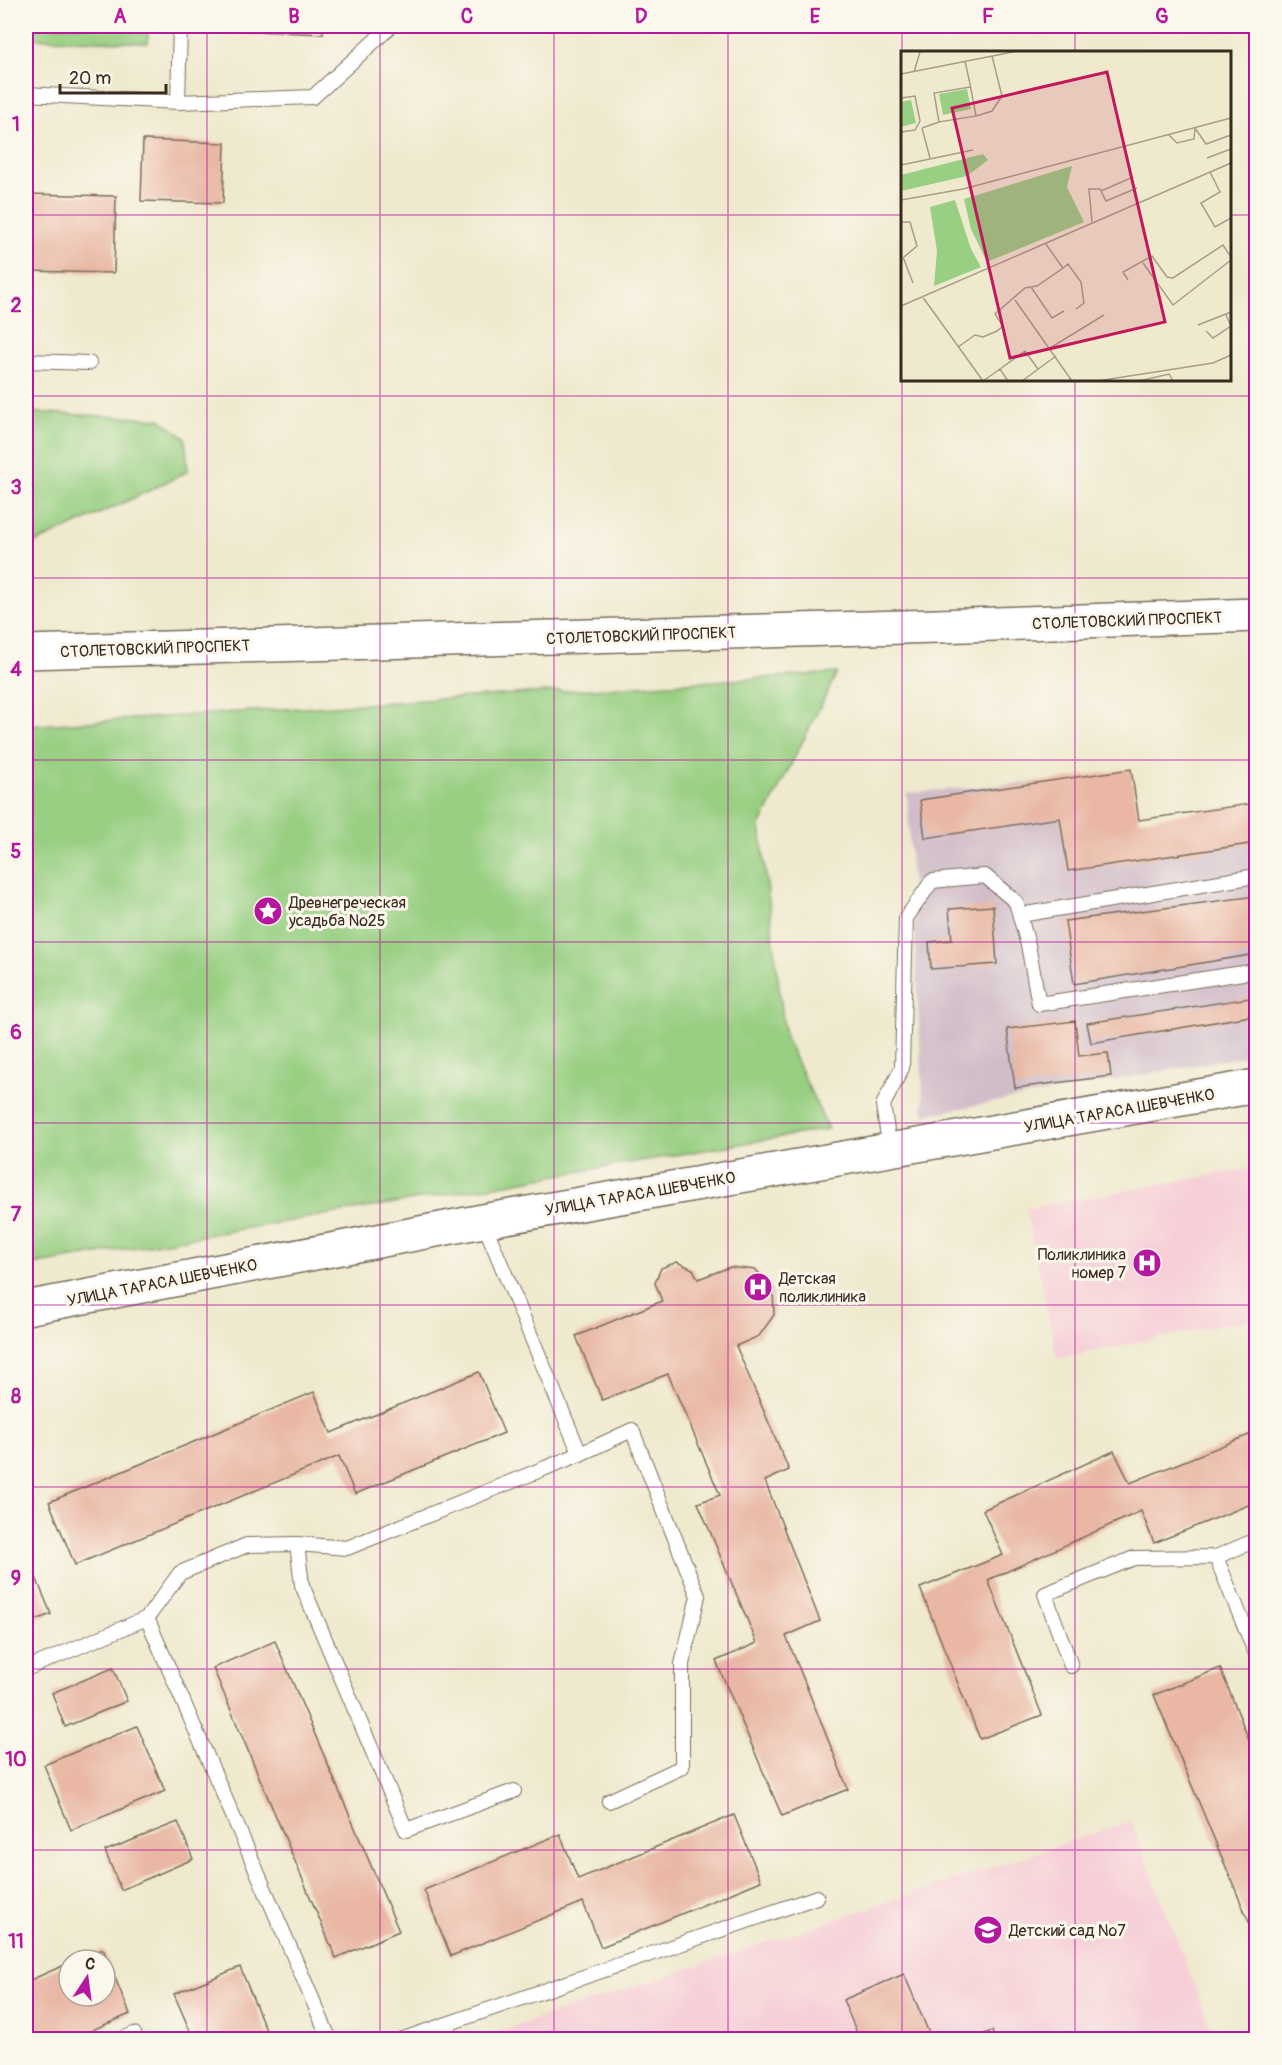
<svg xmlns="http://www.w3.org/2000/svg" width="1282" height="2065" viewBox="0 0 1282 2065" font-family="Pangolin,sans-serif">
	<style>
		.built { fill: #f6cfd7 }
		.industrial { fill: #d1bdc9 }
		.green { fill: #98cf82; stroke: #6a7c50; stroke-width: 1.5 }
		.building { fill: #e9b7a4 }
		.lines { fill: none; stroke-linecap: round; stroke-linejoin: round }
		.lane-casing { stroke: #7a6d5c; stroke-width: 16 }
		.secondary-casing { stroke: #7a6d5c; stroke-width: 36 }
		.lane { stroke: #fff; stroke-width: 14 }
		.secondary { stroke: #fff; stroke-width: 33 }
		.grid { fill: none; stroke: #b5179e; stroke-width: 1.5; stroke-opacity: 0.55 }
		.labels { text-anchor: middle; stroke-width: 6; stroke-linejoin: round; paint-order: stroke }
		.street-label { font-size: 16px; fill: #3b2a1e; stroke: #fbf7ec }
		.poi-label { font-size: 16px; fill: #3b2a1e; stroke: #fbf7ec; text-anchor: start }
		.inset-road { fill: none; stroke: #a79d88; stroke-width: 1.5 }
		.view { fill: #c2185b; fill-opacity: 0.15; stroke: #c2185b; stroke-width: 3 }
		.inset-edge { fill: none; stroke: #3b2a1e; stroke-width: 3 }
		.neatline { fill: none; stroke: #b5179e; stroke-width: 2 }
		.grid-label { font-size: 20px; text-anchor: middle; font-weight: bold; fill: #b5179e }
	</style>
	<rect width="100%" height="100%" fill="#fbf7ec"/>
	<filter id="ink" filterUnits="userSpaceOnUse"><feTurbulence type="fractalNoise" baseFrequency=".0167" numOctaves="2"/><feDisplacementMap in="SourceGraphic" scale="12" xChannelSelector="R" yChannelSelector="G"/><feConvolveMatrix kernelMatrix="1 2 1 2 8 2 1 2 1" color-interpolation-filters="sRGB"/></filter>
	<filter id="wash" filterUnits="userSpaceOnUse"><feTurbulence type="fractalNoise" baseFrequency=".008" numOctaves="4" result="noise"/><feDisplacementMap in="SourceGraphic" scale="24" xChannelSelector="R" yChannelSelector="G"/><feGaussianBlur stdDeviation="1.35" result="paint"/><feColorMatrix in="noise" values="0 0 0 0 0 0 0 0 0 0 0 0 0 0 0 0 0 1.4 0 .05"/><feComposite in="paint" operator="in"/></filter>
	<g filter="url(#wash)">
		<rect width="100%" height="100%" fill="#efe9ce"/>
		<!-- built -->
		<g class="built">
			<path d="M 1256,1167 L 1256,1318 L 1057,1359 L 1026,1209 Z"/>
			<path d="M 1131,1821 L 1215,2039 L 474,2040 Z"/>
		</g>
		<!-- industrial -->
		<path class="industrial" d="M 1109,776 L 1120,840 L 1256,817 L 1256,1054 L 924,1115 L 907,793 Z"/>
		<!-- green -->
		<g class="green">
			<path d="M 26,26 L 148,26 L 148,43 L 26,38 Z"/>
			<path d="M 26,412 L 160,419 L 185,438 L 188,471 L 136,497 L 26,547 Z"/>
			<path d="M 837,673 L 760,826 L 785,1037 L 828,1129 L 26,1266 L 26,726 Z"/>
		</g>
		<g id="blocks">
			<!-- building -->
			<g class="building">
				<path d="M 230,26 L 323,26 L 323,34 L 229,30 Z"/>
				<path d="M 143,140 L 225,143 L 223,203 L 141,201 Z"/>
				<path d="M 26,194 L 116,196 L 114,273 L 26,271 Z"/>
				<path d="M 1131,769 L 1139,820 L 1256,803 L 1256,843 L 1068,871 L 1060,818 L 925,838 L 920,800 Z"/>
				<path d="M 1256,896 L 1256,954 L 1074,984 L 1065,921 Z"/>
				<path d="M 993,906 L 997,964 L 931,969 L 929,942 L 952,940 L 949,909 Z"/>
				<path d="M 1256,997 L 1256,1015 L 1091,1043 L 1087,1023 Z"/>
				<path d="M 1075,1021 L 1079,1056 L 1108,1053 L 1111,1076 L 1015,1088 L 1007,1029 Z"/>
				<path d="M 677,1262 L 693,1269 L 698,1279 L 730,1267 L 756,1270 L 773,1290 L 774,1315 L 759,1336 L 736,1346 L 789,1470 L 765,1481 L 820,1621 L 786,1636 L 848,1789 L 782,1816 L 716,1661 L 757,1643 L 698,1503 L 720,1495 L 668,1374 L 602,1400 L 576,1336 L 662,1301 L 655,1283 L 661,1268 Z"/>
				<path d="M 479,1372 L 504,1433 L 355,1494 L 339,1456 L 75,1565 L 49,1502 L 314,1392 L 331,1433 Z"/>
				<path d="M 1256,1432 L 1256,1502 L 1154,1543 L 1141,1511 L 988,1580 L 1042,1715 L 980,1739 L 920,1588 L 1003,1555 L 983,1510 L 1114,1451 L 1130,1483 Z"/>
				<path d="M 26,1553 L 51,1614 L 26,1624 Z"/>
				<path d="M 275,1641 L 399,1931 L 336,1958 L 213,1668 Z"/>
				<path d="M 113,1668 L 127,1701 L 65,1727 L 52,1693 Z"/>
				<path d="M 1220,1668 L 1256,1757 L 1256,1939 L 1154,1695 Z"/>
				<path d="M 137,1726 L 165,1791 L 71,1830 L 44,1765 Z"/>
				<path d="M 734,1815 L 761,1881 L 601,1947 L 583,1902 L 451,1956 L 424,1890 L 560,1834 L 578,1879 Z"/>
				<path d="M 178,1822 L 193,1859 L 121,1890 L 105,1851 Z"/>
				<path d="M 103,1949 L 130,2014 L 69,2040 L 26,2040 L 26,1982 L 69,1963 L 69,1996 L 105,1996 L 105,1960 L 77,1960 Z"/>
				<path d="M 240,1967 L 270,2040 L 194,2040 L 174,1994 Z"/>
				<path d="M 904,1974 L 932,2040 L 860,2040 L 843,2000 Z"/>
				<path d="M 992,2031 L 996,2040 L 971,2040 L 971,2039 Z"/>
			</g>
		</g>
	</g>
	<g filter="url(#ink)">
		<use href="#blocks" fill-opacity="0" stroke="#7a6d5c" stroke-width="1.5"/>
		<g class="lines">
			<!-- lane casing -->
			<g class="lane-casing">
				<g id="lane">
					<path d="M 26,94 L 178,102 L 180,26"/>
					<path d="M 178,102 L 313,97 L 391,26"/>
					<path d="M 26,361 L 89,363"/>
					<path d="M 1020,915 L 1256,876"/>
					<path d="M 890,1149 L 883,1105 L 902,1068 L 906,918 L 932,881 L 985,876 L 1016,902 L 1028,945 L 1039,1004 L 1256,971"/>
					<path d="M 580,1454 L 632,1430 L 698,1596 L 682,1664 L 682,1767 L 609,1801"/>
					<path d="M 297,1544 L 302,1585 L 406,1830 L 514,1791"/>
					<path d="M 1216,1557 L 1256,1654"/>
					<path d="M 147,1618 L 330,2040"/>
					<path d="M 1071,1666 L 1045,1594 L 1134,1558 L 1216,1557 L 1256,1540"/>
					<path d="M 26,1669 L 147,1618 L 180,1573 L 247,1545 L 297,1544 L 347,1548 L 580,1454 L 483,1221"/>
					<path d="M 120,2040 L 134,2034 L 137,2040"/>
					<path d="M 400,2040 L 817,1897"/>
				</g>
			</g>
			<!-- secondary casing -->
			<g class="secondary-casing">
				<g id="secondary">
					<path d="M 26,652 L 937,626 L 1256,615"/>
					<path d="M 26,1308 L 483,1221 L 1256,1086"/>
				</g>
			</g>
			<!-- lane -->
			<use href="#lane" class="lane"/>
			<!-- secondary -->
			<use href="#secondary" class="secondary"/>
		</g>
	</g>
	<!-- grid -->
	<path class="grid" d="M 207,26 L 207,2040M 380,26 L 380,2040M 554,26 L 554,2040M 728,26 L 728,2040M 902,26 L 902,2040M 1075,26 L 1075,52M 26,215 L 902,215M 1230,215 L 1256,215M 1075,380 L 1075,2040M 26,396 L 1256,396M 26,578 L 1256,578M 26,760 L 1256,760M 26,942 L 1256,942M 26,1123 L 1256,1123M 26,1305 L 1256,1305M 26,1487 L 1256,1487M 26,1669 L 1256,1669M 26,1850 L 1256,1850"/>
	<!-- icons -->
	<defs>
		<g id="sight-disc" transform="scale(1.5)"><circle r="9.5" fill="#b5179e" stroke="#fbf7ec"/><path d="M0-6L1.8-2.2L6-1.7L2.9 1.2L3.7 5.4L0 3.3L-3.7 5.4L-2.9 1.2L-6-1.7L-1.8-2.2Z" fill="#fff"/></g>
		<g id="hospital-disc" transform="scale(1.5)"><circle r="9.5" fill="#b5179e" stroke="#fbf7ec"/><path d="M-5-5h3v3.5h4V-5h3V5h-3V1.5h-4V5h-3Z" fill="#fff"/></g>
		<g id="school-disc" transform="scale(1.5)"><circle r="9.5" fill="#b5179e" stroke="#fbf7ec"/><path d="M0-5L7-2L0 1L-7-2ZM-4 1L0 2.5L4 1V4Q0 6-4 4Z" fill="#fff"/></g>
	</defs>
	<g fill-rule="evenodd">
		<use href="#sight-disc" x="268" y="911"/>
		<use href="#hospital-disc" x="1147" y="1263"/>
		<use href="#hospital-disc" x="758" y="1287"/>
		<use href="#school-disc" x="988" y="1930"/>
	</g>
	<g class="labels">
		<!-- street labels -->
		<g class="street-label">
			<text transform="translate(1127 620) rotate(-2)" y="6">СТОЛЕТОВСКИЙ ПРОСПЕКТ</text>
			<text transform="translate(641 635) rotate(-2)" y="6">СТОЛЕТОВСКИЙ ПРОСПЕКТ</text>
			<text transform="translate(155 648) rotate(-2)" y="6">СТОЛЕТОВСКИЙ ПРОСПЕКТ</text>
			<text transform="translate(1119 1110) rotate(-10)" y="6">УЛИЦА ТАРАСА ШЕВЧЕНКО</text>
			<text transform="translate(640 1193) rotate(-10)" y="6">УЛИЦА ТАРАСА ШЕВЧЕНКО</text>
			<text transform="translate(162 1282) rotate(-11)" y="6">УЛИЦА ТАРАСА ШЕВЧЕНКО</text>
		</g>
		<!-- poi labels -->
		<g class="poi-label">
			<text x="289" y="908">Древнегреческая<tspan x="289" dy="18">усадьба №25</tspan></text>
			<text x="1126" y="1260" text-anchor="end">Поликлиника<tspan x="1126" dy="18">номер 7</tspan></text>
			<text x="779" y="1284">Детская<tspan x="779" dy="18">поликлиника</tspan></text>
			<text x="1009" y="1936">Детский сад №7</text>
		</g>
	</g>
	<!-- overview -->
	<g transform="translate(901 51)">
		<rect width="330" height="330" fill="#efe9ce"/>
		<path d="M 66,38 L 70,58 L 42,64 L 38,43 ZM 10,49 L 15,72 L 0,76 L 0,51 ZM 82,103 L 87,109 L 66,125 L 0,140 L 0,124 ZM 171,115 L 166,136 L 183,171 L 86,211 L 70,178 L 63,148 ZM 54,149 L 70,198 L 80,216 L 33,235 L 36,200 L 29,156 Z" fill="#98cf82"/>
		<path class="inset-road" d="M 64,10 L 69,33 L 75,65 L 38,71 L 33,42 L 69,36M 13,21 L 19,1M 0,23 L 117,0M 0,47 L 14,45 L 19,70 L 14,79 L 0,81M 75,65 L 91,60 L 101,45 L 91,5M 21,77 L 29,107M 21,77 L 38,71M 294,77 L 305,93 L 330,84M 268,84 L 276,92 L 293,88 L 294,78M 306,107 L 330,98M 0,114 L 72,99M 309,121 L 319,141 L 300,152 L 314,176 L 330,167M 200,140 L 232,126M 0,149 L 62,138 L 330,67M 0,171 L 9,171 L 16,195 L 3,206M 191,171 L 188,138 L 199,138 L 205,150 L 236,137M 2,206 L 12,232M 242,212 L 272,254 L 330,209M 162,217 L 167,213 L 180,231 L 183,252 L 175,258M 227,229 L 222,221 L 251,205 L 266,226 L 272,227 L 322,194 L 330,206M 130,236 L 151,267 L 163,260M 21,245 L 82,330M 114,249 L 171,330M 0,255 L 330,112M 297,274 L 330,261M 305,280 L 312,287 L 330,275 L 325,264M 57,296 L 74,284 L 82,286 L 96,280 L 102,275 L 94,263 L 124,237 L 136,235 L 162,217 L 144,192M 149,297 L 203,264M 99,318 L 124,300 L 137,318M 82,330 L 99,318 L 107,330M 121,330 L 155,305M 196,330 L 312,312 L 330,304M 238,330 L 268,323 L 272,330"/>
		<path class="view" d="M 206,21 L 264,271 L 109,307 L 51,57 Z"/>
		<rect width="330" height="330" class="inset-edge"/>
	</g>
	<!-- margin -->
	<rect width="1282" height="2065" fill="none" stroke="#fbf7ec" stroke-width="66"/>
	<!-- north arrow -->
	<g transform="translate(87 1978) rotate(13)"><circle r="28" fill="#fbf7ec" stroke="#aea59a" stroke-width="1.5"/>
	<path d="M0-4.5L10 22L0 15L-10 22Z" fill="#b5179e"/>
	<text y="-9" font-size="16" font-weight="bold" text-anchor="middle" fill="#3b2a1e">С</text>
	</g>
	<!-- scale -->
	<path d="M60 84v9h106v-9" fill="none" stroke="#3b2a1e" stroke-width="3"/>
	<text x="69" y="84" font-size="18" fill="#3b2a1e" stroke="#fbf7ec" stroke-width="4.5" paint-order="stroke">20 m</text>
	<rect x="33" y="33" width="1216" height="1999" class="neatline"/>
	<g class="grid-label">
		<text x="120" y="23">A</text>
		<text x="294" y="23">B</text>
		<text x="467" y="23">C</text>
		<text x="641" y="23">D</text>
		<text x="815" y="23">E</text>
		<text x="988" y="23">F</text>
		<text x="1162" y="23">G</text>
		<text x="16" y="131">1</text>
		<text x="16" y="312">2</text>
		<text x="16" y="494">3</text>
		<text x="16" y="676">4</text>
		<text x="16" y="858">5</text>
		<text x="16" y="1039">6</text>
		<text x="16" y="1221">7</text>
		<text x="16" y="1403">8</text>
		<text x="16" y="1585">9</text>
		<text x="16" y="1766">10</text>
		<text x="16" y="1948">11</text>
	</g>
</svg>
